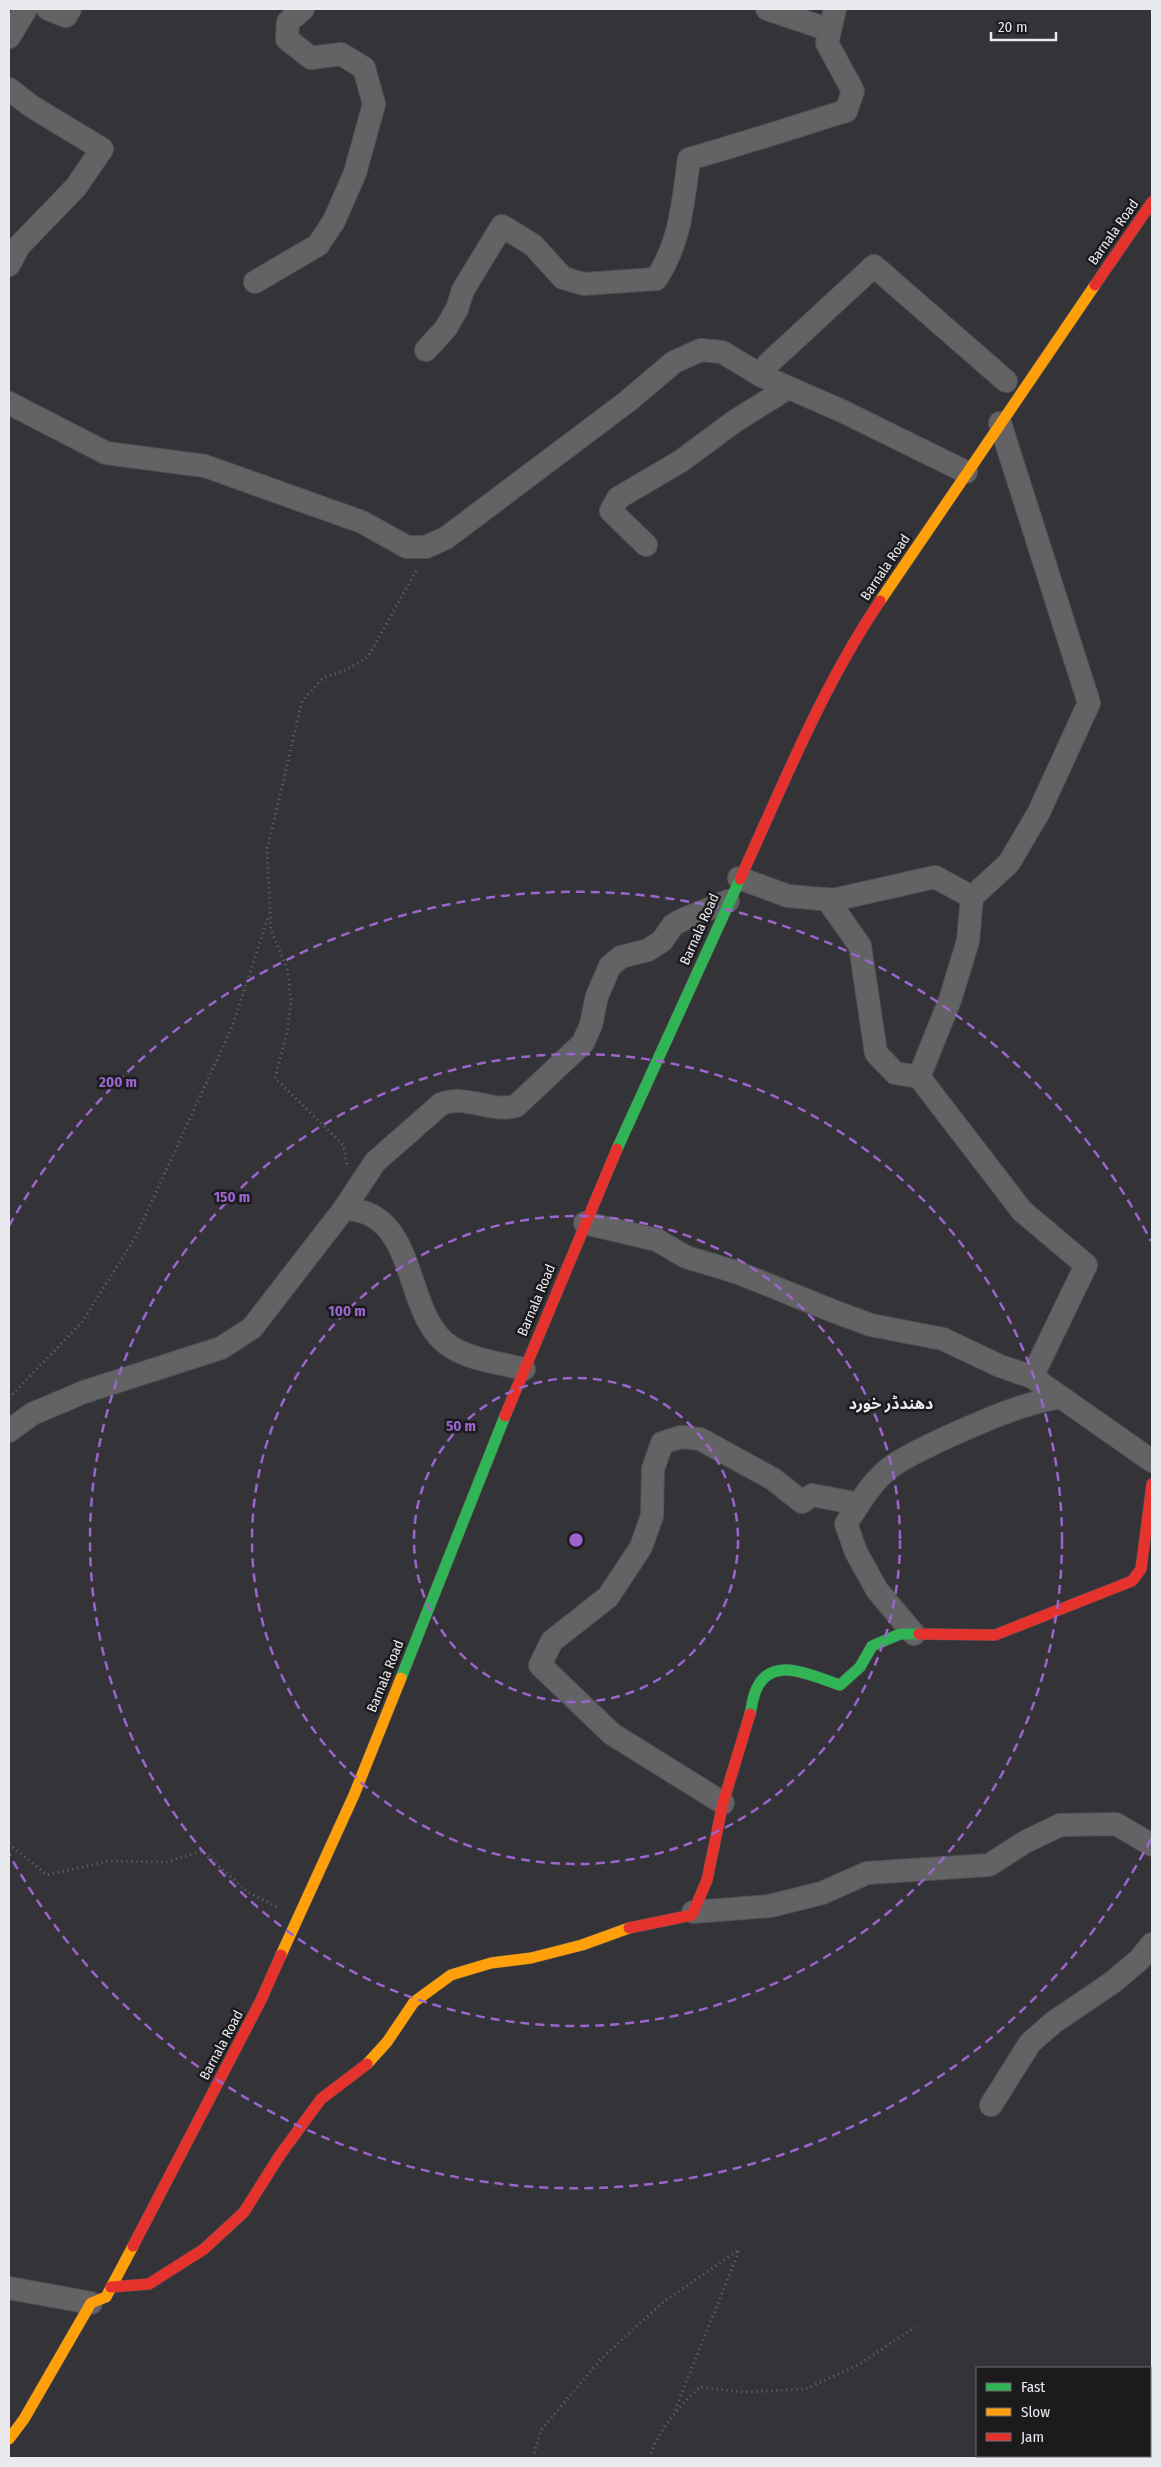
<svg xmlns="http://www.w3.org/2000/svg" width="1161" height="2467" viewBox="0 0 1161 2467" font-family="'Fira Sans Condensed','Noto Sans Arabic',sans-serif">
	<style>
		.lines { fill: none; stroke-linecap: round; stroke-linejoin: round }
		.street-casing { stroke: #525255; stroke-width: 24 }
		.fast-casing { stroke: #525255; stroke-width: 12 }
		.slow-casing { stroke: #525255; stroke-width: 12 }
		.jam-casing { stroke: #525255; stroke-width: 12 }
		.path { stroke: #68686a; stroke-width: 3; stroke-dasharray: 1 4; stroke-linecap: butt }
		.street { stroke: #636365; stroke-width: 22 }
		.fast { stroke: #30b455; stroke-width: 11 }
		.slow { stroke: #ff9f0a; stroke-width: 11 }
		.jam { stroke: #e5322d; stroke-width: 11 }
		.ring { fill: none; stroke: #9c65cd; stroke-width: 2.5; stroke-dasharray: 9 6 }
		.labels { text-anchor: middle; stroke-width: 5; stroke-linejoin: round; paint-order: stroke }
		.street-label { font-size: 14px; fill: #eaeaee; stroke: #1b1b1e }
		.quarter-label { font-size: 16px; font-weight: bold; fill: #eaeaee; stroke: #1b1b1e }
		.centre { fill: #9c65cd; stroke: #1b1b1e; stroke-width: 2.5 }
		.ring-label { font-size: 15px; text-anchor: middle; font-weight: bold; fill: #9c65cd; stroke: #1b1b1e; stroke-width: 5; stroke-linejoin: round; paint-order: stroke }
	</style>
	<rect width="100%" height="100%" fill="#343438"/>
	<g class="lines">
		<!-- street casing -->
		<g class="street-casing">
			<g id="street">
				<path d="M 48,9 L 66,16 L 70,9"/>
				<path d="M 767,9 L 830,30"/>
				<path d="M 9,37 L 26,9"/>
				<path d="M 9,89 L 31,106 L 102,149 L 76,187 L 19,246 L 9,265"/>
				<path d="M 255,282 L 318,245 L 334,221 L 355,173 L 374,104 L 364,68 L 341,54 L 311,58 L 287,39 L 288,22 L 303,9"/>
				<path d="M 426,350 L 446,328 L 457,309 L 463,290 L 502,226 L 533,245 L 563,278 L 584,284 L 656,279 C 681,242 683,201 689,159 C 742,144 794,127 846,111 L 853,91 L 827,43 L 835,9"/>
				<path d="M 762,376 L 768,364 L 874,266 L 1006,381"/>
				<path d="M 9,403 L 106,453 L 205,466 L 362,522 L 407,547 L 426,547 L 446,538 L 628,401 L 674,362 L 701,350 L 722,352 L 762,376 L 842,411 L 966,472"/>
				<path d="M 1000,423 L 1089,703 L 1039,812 L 1009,863 L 972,897 L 968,941 L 950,1000 L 919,1077 L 1022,1211 L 1086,1265 L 1032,1377 L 1152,1461"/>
				<path d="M 646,545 L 611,511 L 618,498 L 681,461 L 735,421 L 788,388"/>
				<path d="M 739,878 L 788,896 L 833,900 L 935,877 L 972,897"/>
				<path d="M 827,899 L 860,946 L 876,1053 L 895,1073 L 919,1077"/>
				<path d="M 344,1209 C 421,1210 401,1316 451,1347 C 472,1360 500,1363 524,1369"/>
				<path d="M 585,1223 L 657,1240 L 686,1257 L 739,1273 L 833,1311 L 871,1325 L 943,1339 L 1000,1366 L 1032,1377"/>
				<path d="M 9,1431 L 32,1414 L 84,1392 L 221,1348 L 252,1328 L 344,1209 L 375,1162 L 441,1104 C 466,1094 491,1113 516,1106 L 583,1043 L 591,1025 L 597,996 L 610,966 L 621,957 L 648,950 L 662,941 L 673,925 L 684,919 L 728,901"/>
				<path d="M 914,1634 L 877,1590 L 856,1552 L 846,1524 C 859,1504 871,1482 891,1467 C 907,1455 927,1447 945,1438 C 983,1421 1020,1404 1061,1397"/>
				<path d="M 723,1803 L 612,1734 L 540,1665 L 552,1641 L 608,1597 L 641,1547 L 652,1516 L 653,1469 L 662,1443 L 681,1437 L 700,1439 L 773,1479 L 802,1502 L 812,1495 L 859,1504"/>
				<path d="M 693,1912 L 770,1906 L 822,1893 L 867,1873 L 989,1865 L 1025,1842 L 1060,1825 L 1116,1824 L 1152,1845"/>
				<path d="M 991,2105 L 1030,2043 L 1054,2022 L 1113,1982 L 1139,1960 L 1152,1944"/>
				<path d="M 9,2288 L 91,2303"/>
			</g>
		</g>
		<!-- fast casing -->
		<g class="fast-casing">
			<g id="fast">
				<path d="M 617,1149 L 740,879"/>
				<path d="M 401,1678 L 505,1416"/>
				<path d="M 750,1714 C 752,1706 753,1695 757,1688 C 773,1654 814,1677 840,1685 L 860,1667 L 872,1646 L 900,1634 L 919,1634"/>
			</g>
		</g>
		<!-- slow casing -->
		<g class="slow-casing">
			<g id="slow">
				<path d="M 880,601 L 1095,285"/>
				<path d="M 281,1955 L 354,1795 L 401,1678"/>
				<path d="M 367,2064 L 387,2042 L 414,2002 L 451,1975 L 491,1963 L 531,1958 L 582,1945 L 629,1928"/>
				<path d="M 9,2439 L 24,2419 L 91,2303 L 106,2297 L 133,2246"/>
			</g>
		</g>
		<!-- jam casing -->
		<g class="jam-casing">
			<g id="jam">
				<path d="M 1095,285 L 1152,202"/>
				<path d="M 740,879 C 783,785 822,687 880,601"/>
				<path d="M 505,1416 L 617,1149"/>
				<path d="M 919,1634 L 995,1635 L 1132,1581 L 1141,1569 L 1152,1484"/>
				<path d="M 629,1928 L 692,1915 L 707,1880 L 723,1803 L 750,1714"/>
				<path d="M 133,2246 L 261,2000 L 281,1955"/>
				<path d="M 111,2287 L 149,2284 L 204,2249 L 244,2212 L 280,2155 L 321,2099 L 367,2064"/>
			</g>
		</g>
		<!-- path -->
		<g class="path">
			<path d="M 347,1164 L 343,1145 L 275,1078 L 287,1033 L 291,1002 L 288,971 L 271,930 L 267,850 L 302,701 L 323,678 L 346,670 L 368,657 L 417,569"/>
			<path d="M 9,1398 L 82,1322 L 135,1238 L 232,1027 L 269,915"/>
			<path d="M 9,1844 L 47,1875 L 110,1861 L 167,1862 L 202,1851 L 248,1892 L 277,1907"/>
			<path d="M 675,2410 L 739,2251"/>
			<path d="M 533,2458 L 541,2430 L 601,2359 L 663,2302 L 739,2250"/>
			<path d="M 649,2458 C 659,2429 678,2408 700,2387 L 744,2392 L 806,2389 L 858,2365 L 915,2327"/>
		</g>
		<!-- street -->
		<use href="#street" class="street"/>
		<!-- fast -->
		<use href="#fast" class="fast"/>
		<!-- slow -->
		<use href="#slow" class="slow"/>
		<!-- jam -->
		<use href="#jam" class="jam"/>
	</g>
	<!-- distance rings -->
	<g class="ring">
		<circle cx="576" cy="1540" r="162"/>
		<circle cx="576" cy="1540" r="324"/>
		<circle cx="576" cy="1540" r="486"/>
		<path d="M1151 1839A648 648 0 0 1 9 1854M9 1226A648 648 0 0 1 1151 1241"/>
	</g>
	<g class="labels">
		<!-- street labels -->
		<g class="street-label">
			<text transform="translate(1113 232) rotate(-55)" y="5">Barnala Road</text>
			<text transform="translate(885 567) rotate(-56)" y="5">Barnala Road</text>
			<text transform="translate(699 929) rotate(-66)" y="5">Barnala Road</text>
			<text transform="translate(536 1300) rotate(-67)" y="5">Barnala Road</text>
			<text transform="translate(385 1676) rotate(-68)" y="5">Barnala Road</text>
			<text transform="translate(221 2045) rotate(-62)" y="5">Barnala Road</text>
		</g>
		<!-- quarter labels -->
		<g class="quarter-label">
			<text x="891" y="1409">دھندڈر خورد</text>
		</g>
	</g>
	<circle cx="576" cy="1540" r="8" class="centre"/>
	<g class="ring-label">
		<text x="118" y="1087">200 m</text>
		<text x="232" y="1202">150 m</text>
		<text x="347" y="1316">100 m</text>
		<text x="461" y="1431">50 m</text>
	</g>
	<!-- border -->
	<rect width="1161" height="2467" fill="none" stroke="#eaeaee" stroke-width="20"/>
	<!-- legend -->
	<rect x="976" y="2367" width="175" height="90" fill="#1b1b1e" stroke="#6e6e71"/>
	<rect x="986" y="2383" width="25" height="8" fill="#30b455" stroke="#6e6e71"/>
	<text x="1021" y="2392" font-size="15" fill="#eaeaee">Fast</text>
	<rect x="986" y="2408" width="25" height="8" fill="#ff9f0a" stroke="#6e6e71"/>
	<text x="1021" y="2417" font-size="15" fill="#eaeaee">Slow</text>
	<rect x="986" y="2433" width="25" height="8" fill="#e5322d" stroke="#6e6e71"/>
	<text x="1021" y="2442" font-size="15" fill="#eaeaee">Jam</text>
	<!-- scale -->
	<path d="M991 32v8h65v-8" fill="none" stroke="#eaeaee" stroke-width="2.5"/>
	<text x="998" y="32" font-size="15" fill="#eaeaee" stroke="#1b1b1e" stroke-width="4" paint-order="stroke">20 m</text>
</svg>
